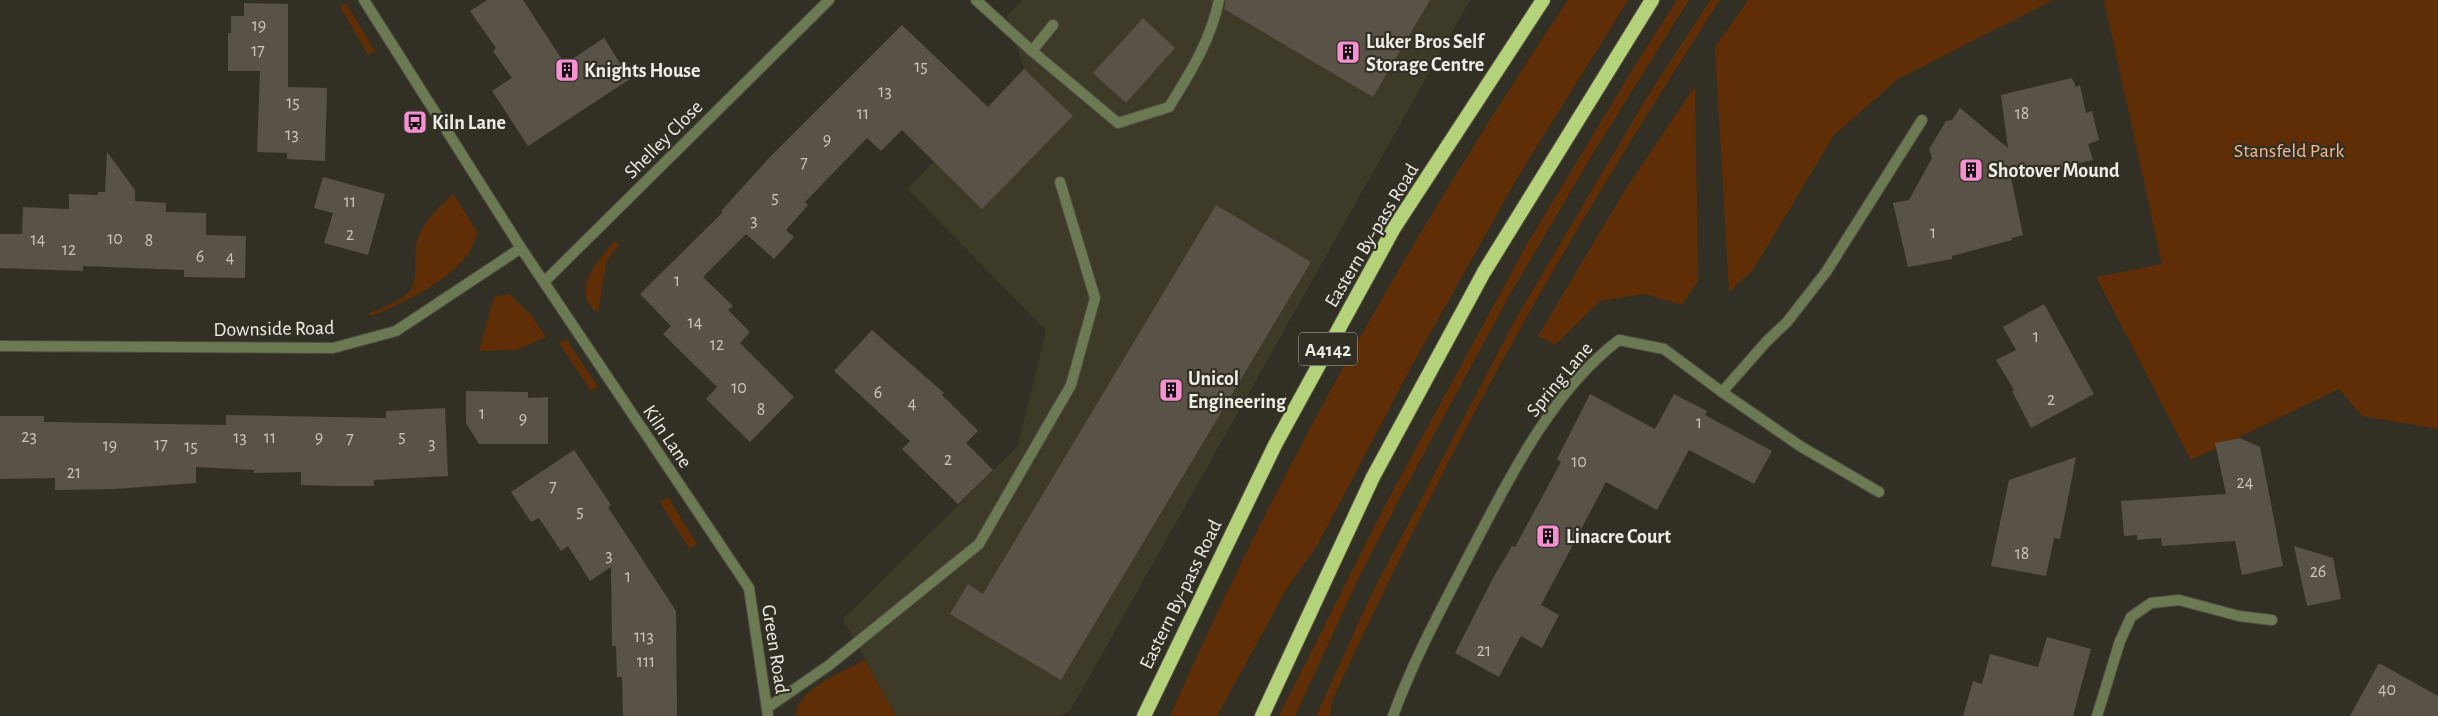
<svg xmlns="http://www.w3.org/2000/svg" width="2438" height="716" viewBox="0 0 2438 716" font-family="'Alegreya Sans',sans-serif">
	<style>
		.built { fill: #3d3a28 }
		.green { fill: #5f2e06 }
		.building { fill: #595247 }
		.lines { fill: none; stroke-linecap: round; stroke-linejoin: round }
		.service-casing { stroke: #504e43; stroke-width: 12 }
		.minor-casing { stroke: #504e43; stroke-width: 12 }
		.trunk-casing { stroke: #504e43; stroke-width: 16 }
		.service { stroke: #6c7a54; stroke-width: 10 }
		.minor { stroke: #6c7a54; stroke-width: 10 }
		.trunk { stroke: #b4d27a; stroke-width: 14 }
		.labels { text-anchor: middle; stroke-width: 4.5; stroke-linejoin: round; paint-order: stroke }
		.number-label { font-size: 18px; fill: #c9c6be }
		.shield { fill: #323024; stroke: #b6b4ab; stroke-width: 1 }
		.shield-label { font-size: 19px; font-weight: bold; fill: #eeede5 }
		.poi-label { font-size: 20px; font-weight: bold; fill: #eeede5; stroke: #323024; text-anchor: start }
		.street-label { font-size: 20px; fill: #eeede5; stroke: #323024 }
		.park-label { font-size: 20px; fill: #f8b68d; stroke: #323024 }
	</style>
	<rect width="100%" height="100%" fill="#323024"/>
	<!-- built -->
	<path class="built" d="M 1023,0 L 1470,0 L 1070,711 L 1059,716 L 896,716 L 843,619 L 1018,446 L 1046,330 L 907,189 L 1024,69 L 1007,16 Z"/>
	<!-- green -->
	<g class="green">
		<path d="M 1568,0 L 1628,0 L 1519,175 L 1410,369 L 1317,546 L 1287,588 L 1217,716 L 1170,716 C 1280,466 1416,227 1568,0 Z"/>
		<path d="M 1677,0 L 1689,0 L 1592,155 L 1508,298 L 1403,492 L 1361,573 L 1295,716 L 1279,716 L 1383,509 L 1527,244 L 1642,54 Z"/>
		<path d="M 1710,0 L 1720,0 C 1657,98 1595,197 1537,299 C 1462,430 1395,565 1332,701 L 1330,716 L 1316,716 L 1372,593 L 1515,320 L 1644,102 Z"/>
		<path d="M 1748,0 L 2053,0 L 1898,79 L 1834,135 L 1753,270 L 1729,292 L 1715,47 Z"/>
		<path d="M 2104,0 L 2438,0 L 2438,429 L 2362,416 L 2339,389 L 2191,460 L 2096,277 L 2162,264 Z"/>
		<path d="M 346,3 L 375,51 L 368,55 L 340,7 Z"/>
		<path d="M 1695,86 L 1698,281 L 1682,305 L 1645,294 L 1600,301 L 1555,345 L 1538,336 L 1625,190 Z"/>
		<path d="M 453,194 L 478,233 C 475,240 472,248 468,254 C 446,283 404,303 371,316 L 368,314 C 381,308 403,301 411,289 C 418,277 414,260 416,247 C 419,226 438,207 453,194 Z"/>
		<path d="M 615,241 L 619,245 L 606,262 L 598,313 C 568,291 598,260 615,241 Z"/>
		<path d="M 509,294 L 531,315 L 546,337 L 517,350 L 479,351 L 494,297 Z"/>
		<path d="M 566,339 L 598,387 L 591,391 L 559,343 Z"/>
		<path d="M 668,497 L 697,544 L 689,549 L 660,502 Z"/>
		<path d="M 865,660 L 896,716 L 796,716 C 797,688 843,672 865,660 Z"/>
	</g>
	<!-- building -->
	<g class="building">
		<path d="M 487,0 L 523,0 L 565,64 L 604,38 L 630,79 L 528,146 L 492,91 L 512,78 L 493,51 L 496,48 L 470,11 Z"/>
		<path d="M 1226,0 L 1430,0 L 1373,97 L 1224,9 Z"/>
		<path d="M 244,3 L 288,4 L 288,87 L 327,88 L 325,161 L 287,159 L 287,153 L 257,152 L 260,71 L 228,71 L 228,33 L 231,33 L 231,16 L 244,16 Z"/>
		<path d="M 1143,18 L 1175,48 L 1126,103 L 1093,73 Z"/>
		<path d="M 902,25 L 988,107 L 1024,69 L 1073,116 L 982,209 L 902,130 L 881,151 L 867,138 L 805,202 L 808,205 L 786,230 L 794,237 L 774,259 L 746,234 L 703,277 L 733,306 L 728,310 L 750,332 L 740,343 L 794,397 L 750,442 L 706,399 L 717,387 L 663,334 L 671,326 L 640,294 L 723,212 L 721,211 L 768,159 Z"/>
		<path d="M 2072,78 L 2076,87 L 2080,85 L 2086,113 L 2092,111 L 2099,140 L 2088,144 L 2093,160 L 2011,178 L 2023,235 L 2012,238 L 2012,240 L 1952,256 L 1952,259 L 1908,267 L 1893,203 L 1909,200 L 1932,158 L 1929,149 L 1946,121 L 1952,120 L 1960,108 L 2008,148 L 2001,95 Z"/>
		<path d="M 107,152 L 135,190 L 135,201 L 166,203 L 166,212 L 206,213 L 206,235 L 246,236 L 245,278 L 184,277 L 184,270 L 132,268 L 83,266 L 83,271 L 0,268 L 0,234 L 22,234 L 23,207 L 69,209 L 69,194 L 98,195 L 98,192 L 105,192 Z"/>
		<path d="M 323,177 L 385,194 L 368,255 L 324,243 L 333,213 L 314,208 Z"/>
		<path d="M 1216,205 L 1311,262 L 1061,680 L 950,614 L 968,584 L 983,594 Z"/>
		<path d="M 2044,304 L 2094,394 L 2031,428 L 2012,391 L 2014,390 L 1996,360 L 2016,350 L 2003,327 Z"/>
		<path d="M 872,330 L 944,393 L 942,395 L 978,431 L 966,443 L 993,470 L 958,504 L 902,449 L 910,441 L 834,371 Z"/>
		<path d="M 466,391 L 528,392 L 528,398 L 548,397 L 548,444 L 479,444 L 466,423 Z"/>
		<path d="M 1590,394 L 1655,429 L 1674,394 L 1707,411 L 1705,415 L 1772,451 L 1754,484 L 1689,450 L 1657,510 L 1606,482 L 1541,605 L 1559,615 L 1542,648 L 1521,636 L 1499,677 L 1455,653 L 1493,578 L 1512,546 L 1515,547 L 1561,462 L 1557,459 Z"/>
		<path d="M 445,408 L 448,476 L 374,480 L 374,486 L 337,486 L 301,485 L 301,472 L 254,473 L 254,470 L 196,467 L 196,483 L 114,489 L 55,490 L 55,478 L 0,479 L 0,416 L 44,416 L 44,422 L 226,425 L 226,415 L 386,418 L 386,411 Z"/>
		<path d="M 2240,438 L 2260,447 L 2283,566 L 2242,575 L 2235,541 L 2162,546 L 2161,538 L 2137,540 L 2137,535 L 2124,536 L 2121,501 L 2226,494 L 2215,443 Z"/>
		<path d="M 574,450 L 611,505 L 608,507 L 676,611 L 677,716 L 623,716 L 622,677 L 617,677 L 616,646 L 612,646 L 611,567 L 590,581 L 568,546 L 561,551 L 539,518 L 531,522 L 511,492 Z"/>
		<path d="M 2076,457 L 2060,539 L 2054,538 L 2046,576 L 1991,566 L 2009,480 Z"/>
		<path d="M 2294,546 L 2333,558 L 2341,599 L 2307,606 Z"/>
		<path d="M 2047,637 L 2091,649 L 2073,716 L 1963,716 L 1973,681 L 1982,684 L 1990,654 L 2038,667 Z"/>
		<path d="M 2379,663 L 2438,696 L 2438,716 L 2350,716 Z"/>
	</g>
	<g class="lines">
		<!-- service casing -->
		<g class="service-casing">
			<g id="service">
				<path d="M 1053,25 L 1032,51 L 1118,123 L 1169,107 C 1190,73 1211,40 1219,0"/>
				<path d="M 1879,492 L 1800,446 L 1722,392 L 1767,341 L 1787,322 L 1826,272 L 1922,120"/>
				<path d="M 767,708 L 828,666 L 979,544 L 1071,385 L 1095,298 L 1060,182"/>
				<path d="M 2097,716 L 2120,641 L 2131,617 L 2151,603 L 2179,600 L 2239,616 L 2272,620"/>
			</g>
		</g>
		<!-- minor casing -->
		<g class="minor-casing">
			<g id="minor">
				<path d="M 364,0 L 521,248 L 749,588 L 768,716"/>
				<path d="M 976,0 L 1032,51"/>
				<path d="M 544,282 L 829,0"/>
				<path d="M 0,346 L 333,348 L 396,331 L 521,248"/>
				<path d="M 1393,716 C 1413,661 1440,611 1467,559 C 1506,484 1551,391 1619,340 L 1664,349 L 1722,392"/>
			</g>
		</g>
		<!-- trunk casing -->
		<g class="trunk-casing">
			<g id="trunk">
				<path d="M 1144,716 L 1275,445 L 1394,228 L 1543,0"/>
				<path d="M 1262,716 L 1373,477 L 1484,272 L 1652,0"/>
			</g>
		</g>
		<!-- service -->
		<use href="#service" class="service"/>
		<!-- minor -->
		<use href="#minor" class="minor"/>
		<!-- trunk -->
		<use href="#trunk" class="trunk"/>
	</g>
	<!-- icons -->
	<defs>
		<g id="building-square" transform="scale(1.25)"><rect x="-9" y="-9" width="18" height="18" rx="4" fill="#f590d1" stroke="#323024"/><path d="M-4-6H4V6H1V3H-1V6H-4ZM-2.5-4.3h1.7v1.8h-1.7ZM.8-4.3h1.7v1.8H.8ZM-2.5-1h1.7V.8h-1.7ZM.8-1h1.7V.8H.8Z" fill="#111"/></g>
		<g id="bus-square" transform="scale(1.25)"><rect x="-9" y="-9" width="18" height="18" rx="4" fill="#f590d1" stroke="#323024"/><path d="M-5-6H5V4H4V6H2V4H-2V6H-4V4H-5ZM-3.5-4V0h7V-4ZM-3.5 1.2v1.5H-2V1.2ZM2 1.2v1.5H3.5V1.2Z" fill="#111"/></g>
	</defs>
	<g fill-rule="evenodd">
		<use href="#building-square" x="1348" y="52"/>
		<use href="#building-square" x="567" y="70"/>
		<use href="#bus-square" x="415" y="122"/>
		<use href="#building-square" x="1971" y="170"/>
		<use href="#building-square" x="1171" y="390"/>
		<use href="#building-square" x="1548" y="536"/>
	</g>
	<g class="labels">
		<!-- number labels -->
		<g class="number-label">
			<text x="259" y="31">19</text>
			<text x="258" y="56">17</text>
			<text x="921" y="72">15</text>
			<text x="885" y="97">13</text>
			<text x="293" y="108">15</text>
			<text x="863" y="119">11</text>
			<text x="2022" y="119">18</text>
			<text x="292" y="140">13</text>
			<text x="827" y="145">9</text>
			<text x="804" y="168">7</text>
			<text x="775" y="203">5</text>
			<text x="350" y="207">11</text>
			<text x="754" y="226">3</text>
			<text x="1933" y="238">1</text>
			<text x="350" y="240">2</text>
			<text x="115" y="244">10</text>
			<text x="38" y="245">14</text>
			<text x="149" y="246">8</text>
			<text x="69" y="255">12</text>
			<text x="200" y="262">6</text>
			<text x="230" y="263">4</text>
			<text x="677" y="286">1</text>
			<text x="695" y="328">14</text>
			<text x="2036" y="342">1</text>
			<text x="717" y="350">12</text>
			<text x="739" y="393">10</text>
			<text x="878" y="398">6</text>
			<text x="2051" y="405">2</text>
			<text x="912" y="409">4</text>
			<text x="761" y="415">8</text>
			<text x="482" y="419">1</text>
			<text x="523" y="424">9</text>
			<text x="1699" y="428">1</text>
			<text x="29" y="442">23</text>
			<text x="402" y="442">5</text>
			<text x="240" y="443">13</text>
			<text x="270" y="443">11</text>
			<text x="319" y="443">9</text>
			<text x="350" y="444">7</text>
			<text x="432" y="449">3</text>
			<text x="161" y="450">17</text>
			<text x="110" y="451">19</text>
			<text x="191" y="452">15</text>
			<text x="948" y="465">2</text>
			<text x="1579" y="467">10</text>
			<text x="74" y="478">21</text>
			<text x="2245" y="488">24</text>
			<text x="553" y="492">7</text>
			<text x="580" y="517">5</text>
			<text x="2022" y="559">18</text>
			<text x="609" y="561">3</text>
			<text x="2318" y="577">26</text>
			<text x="628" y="582">1</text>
			<text x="644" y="642">113</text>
			<text x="1484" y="656">21</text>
			<text x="646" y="667">111</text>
			<text x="2387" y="695">40</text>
		</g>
		<!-- shield labels -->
		<rect class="shield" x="1299" y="332.5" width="58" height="33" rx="4"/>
		<g class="shield-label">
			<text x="1328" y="356">A4142</text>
		</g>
		<!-- poi labels -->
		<g class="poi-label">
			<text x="1366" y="48">Luker Bros Self<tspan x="1366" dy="23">Storage Centre</tspan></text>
			<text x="584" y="77">Knights House</text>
			<text x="432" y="129">Kiln Lane</text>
			<text x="1988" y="177">Shotover Mound</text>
			<text x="1188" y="385">Unicol<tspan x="1188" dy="23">Engineering</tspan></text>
			<text x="1566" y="543">Linacre Court</text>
		</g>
		<!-- street labels -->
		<g class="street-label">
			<text transform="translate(663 139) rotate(-45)" y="7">Shelley Close</text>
			<text transform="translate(1371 235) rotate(-59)" y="7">Eastern By-pass Road</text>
			<text transform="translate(274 328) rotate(-1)" y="7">Downside Road</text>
			<text transform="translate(1559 379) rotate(-50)" y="7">Spring Lane</text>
			<text transform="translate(668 436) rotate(56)" y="7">Kiln Lane</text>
			<text transform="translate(1180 594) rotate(-64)" y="7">Eastern By-pass Road</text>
			<text transform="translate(776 649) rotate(81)" y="7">Green Road</text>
		</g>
		<!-- park labels -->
		<g class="park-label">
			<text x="2289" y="157">Stansfeld Park</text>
		</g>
	</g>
</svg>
